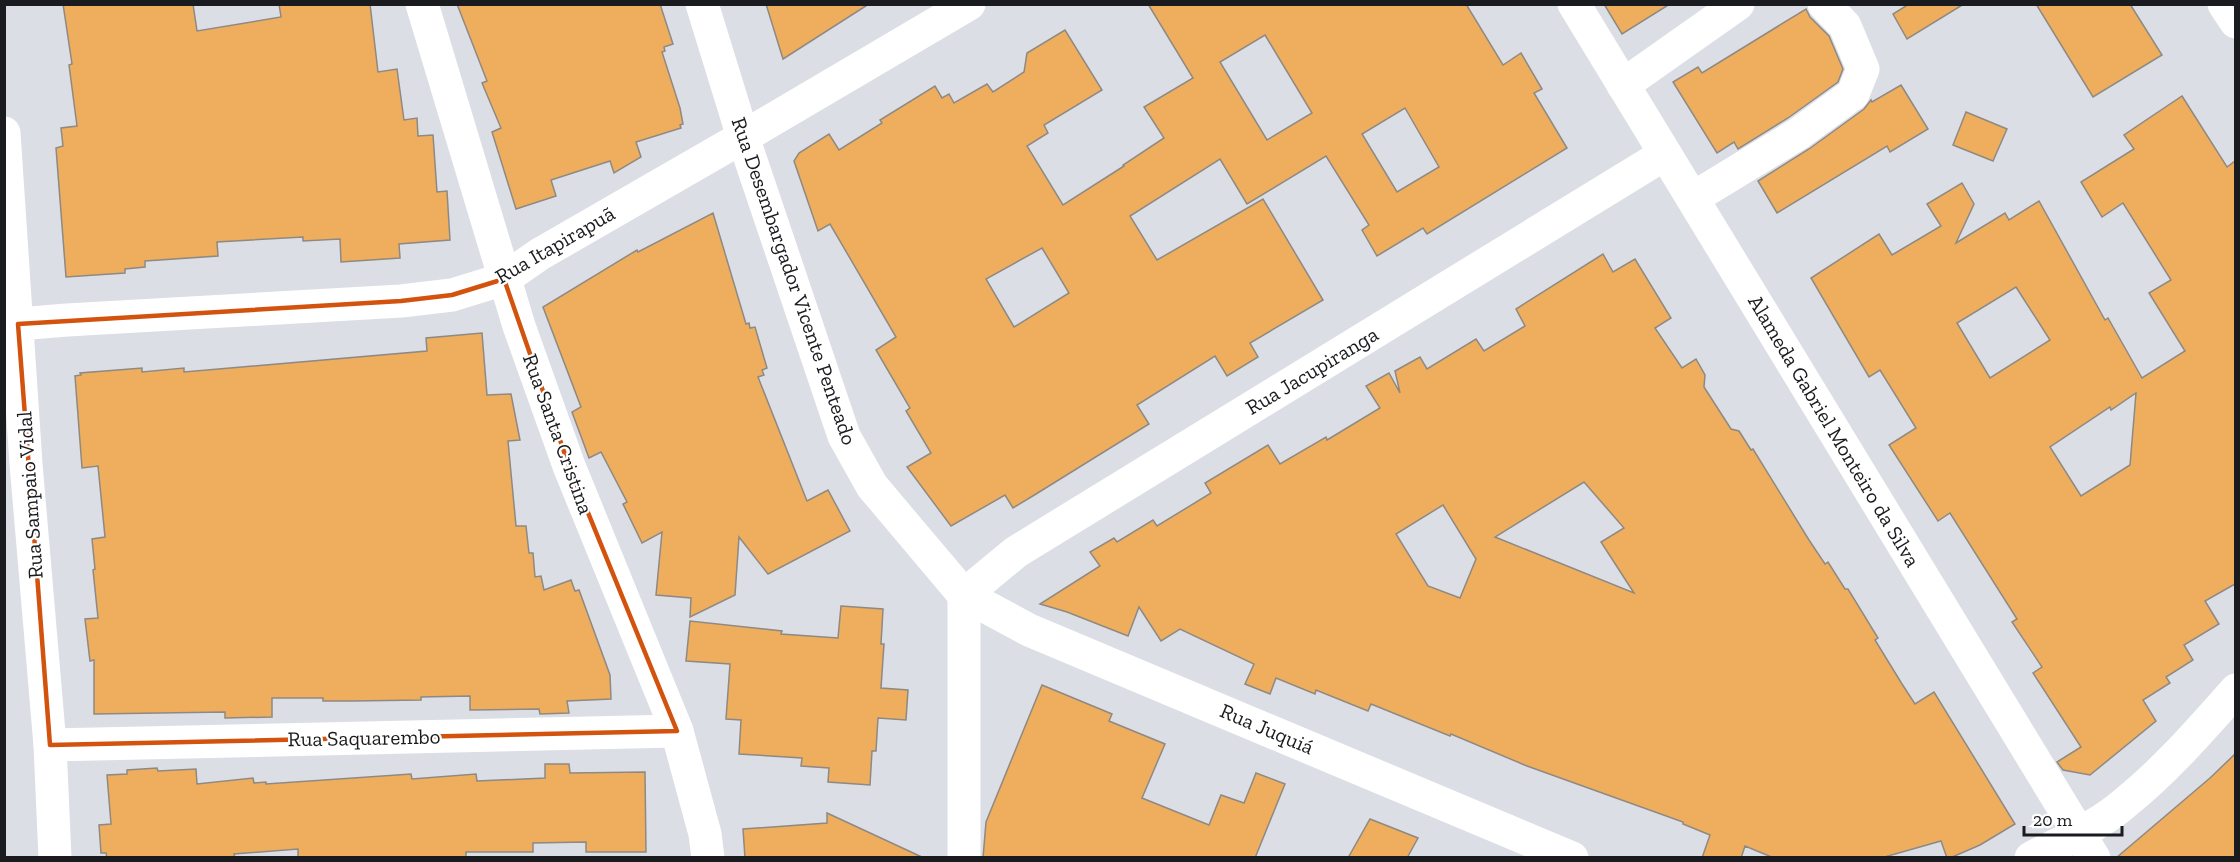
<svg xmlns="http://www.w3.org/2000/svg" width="2240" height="862" viewBox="0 0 2240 862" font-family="'Zilla Slab',serif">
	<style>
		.building { fill: #eeae5d; stroke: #8e8983; stroke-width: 1.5; fill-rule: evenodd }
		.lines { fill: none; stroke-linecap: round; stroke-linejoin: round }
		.minor { stroke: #fff; stroke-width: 33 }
		.marked { fill: none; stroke: #d3530e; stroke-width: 4.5; stroke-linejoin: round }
		.labels { text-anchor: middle; stroke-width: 4.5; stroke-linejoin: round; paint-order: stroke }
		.street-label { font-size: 21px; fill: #1a1b1e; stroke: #fff }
	</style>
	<rect width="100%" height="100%" fill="#dcdee6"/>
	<!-- building -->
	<g class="building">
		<path d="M 63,4 L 193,4 L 197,31 L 281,17 L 279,4 L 370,4 L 378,72 L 397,69 L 404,120 L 417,118 L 418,136 L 433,135 L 437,192 L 447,191 L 450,240 L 399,244 L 400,258 L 341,262 L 340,239 L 303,241 L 303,237 L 217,242 L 218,256 L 145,261 L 145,267 L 125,269 L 125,273 L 66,277 L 56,148 L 63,146 L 61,128 L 77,126 L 69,65 L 72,64 Z"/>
		<path d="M 457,4 L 660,4 L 673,44 L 664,47 L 665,51 L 662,52 L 680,108 L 683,124 L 680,125 L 681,128 L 636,142 L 641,157 L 614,173 L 610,161 L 551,180 L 556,196 L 516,209 L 492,132 L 501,128 L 482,83 L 487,81 Z"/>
		<path d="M 766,4 L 869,4 L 783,59 Z"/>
		<path d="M 1148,4 L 1466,4 L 1503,65 L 1521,53 L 1542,89 L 1534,93 L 1567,148 L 1427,234 L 1423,228 L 1377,256 L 1362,230 L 1369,225 L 1326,156 L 1247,204 L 1220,159 L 1130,216 L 1157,260 L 1263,199 L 1323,300 L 1250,343 L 1258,357 L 1227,376 L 1215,356 L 1137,405 L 1149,424 L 1036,494 L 1013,508 L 1005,495 L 951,526 L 907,467 L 931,453 L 906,411 L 910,408 L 876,350 L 896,337 L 830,224 L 818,231 L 794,161 L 799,153 L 829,134 L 839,150 L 882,123 L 880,120 L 935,86 L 942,98 L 949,94 L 954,103 L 987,84 L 993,92 L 1024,72 L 1027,53 L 1065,30 L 1102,90 L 1044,125 L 1048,133 L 1027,146 L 1063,205 L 1124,166 L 1123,165 L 1164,138 L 1144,107 L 1193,78 ZM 1265,35 L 1312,113 L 1267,140 L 1220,62 ZM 1405,108 L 1439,167 L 1397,192 L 1362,134 ZM 1042,248 L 1069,293 L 1014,327 L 986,279 Z"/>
		<path d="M 1604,4 L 1670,4 L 1622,34 Z"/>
		<path d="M 1909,4 L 1964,4 L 1907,39 L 1893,14 Z"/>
		<path d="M 2036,4 L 2130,4 L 2162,55 L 2093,97 Z"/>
		<path d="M 1806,9 L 1810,17 L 1829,36 L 1843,69 L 1838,82 L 1788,118 L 1738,149 L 1734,142 L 1717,153 L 1673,82 L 1698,67 L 1702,73 Z"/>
		<path d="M 1901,85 L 1928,129 L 1890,152 L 1887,146 L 1777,213 L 1758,181 L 1809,149 L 1864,109 L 1871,100 L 1872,102 Z"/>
		<path d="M 2182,96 L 2227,167 L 2235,161 L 2235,584 L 2205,601 L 2219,624 L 2184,645 L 2193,660 L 2166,677 L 2170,683 L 2143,700 L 2156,721 L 2090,775 L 2063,770 L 2057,762 L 2081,747 L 2033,673 L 2042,667 L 2012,622 L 2017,619 L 1950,513 L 1938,521 L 1889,445 L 1916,428 L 1880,370 L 1869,377 L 1811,278 L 1879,234 L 1892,255 L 1941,226 L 1927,204 L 1962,183 L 1974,204 L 1956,243 L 2005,213 L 2009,220 L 2039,201 L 2105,320 L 2108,318 L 2142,378 L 2185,351 L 2149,293 L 2171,280 L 2123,203 L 2102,217 L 2081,182 L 2134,149 L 2124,135 ZM 2016,287 L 2050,340 L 1990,378 L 1957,323 ZM 2136,393 L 2130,465 L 2081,496 L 2050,447 L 2110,407 L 2111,410 Z"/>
		<path d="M 1966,112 L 2007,129 L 1993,161 L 1953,145 Z"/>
		<path d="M 713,213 L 746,324 L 749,323 L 750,328 L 755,327 L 767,368 L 762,370 L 764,375 L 758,377 L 807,501 L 828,490 L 850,531 L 768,574 L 739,537 L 735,595 L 690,617 L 691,598 L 656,595 L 662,532 L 642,543 L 623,504 L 627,502 L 601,452 L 589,458 L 572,412 L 581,407 L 543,307 L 637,250 L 638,252 Z"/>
		<path d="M 1603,254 L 1613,272 L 1635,259 L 1671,318 L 1655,328 L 1682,368 L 1696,359 L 1705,375 L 1704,387 L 1731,429 L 1739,431 L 1751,450 L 1753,449 L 1809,540 L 1825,564 L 1828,562 L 1845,589 L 1848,589 L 1878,638 L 1875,640 L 1902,684 L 1915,704 L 1934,692 L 2015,824 L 1980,845 L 1950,858 L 1947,858 L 1941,841 L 1881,858 L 1774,858 L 1745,846 L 1741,858 L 1702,858 L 1710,835 L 1683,824 L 1683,822 L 1527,766 L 1451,734 L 1450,736 L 1371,704 L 1368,711 L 1316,690 L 1315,694 L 1276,678 L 1270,694 L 1245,684 L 1254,664 L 1180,629 L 1161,641 L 1139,607 L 1128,636 L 1067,612 L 1040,604 L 1100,566 L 1090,552 L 1114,538 L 1117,542 L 1153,520 L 1157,526 L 1211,493 L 1205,483 L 1268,445 L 1280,464 L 1326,437 L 1327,440 L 1380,408 L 1366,386 L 1389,373 L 1400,393 L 1395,371 L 1420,357 L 1427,369 L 1476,339 L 1484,351 L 1525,326 L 1516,309 ZM 1584,482 L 1624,528 L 1601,542 L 1634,593 L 1495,537 ZM 1443,505 L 1476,559 L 1460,598 L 1428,586 L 1396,534 Z"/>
		<path d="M 482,333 L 487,395 L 511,394 L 520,440 L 508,441 L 516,526 L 526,526 L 529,553 L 533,553 L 535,577 L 541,576 L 544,590 L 571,580 L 575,591 L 579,590 L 610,675 L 611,699 L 567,701 L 569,713 L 540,714 L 539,709 L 470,710 L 470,696 L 421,697 L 421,700 L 352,701 L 323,701 L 323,698 L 272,698 L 272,717 L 225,718 L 225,712 L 94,714 L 94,660 L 90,661 L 85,619 L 98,618 L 93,570 L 95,569 L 92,539 L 105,537 L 98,466 L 82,468 L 75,376 L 81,375 L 80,373 L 142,368 L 142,372 L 184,368 L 184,372 L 427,351 L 426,338 Z"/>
		<path d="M 841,606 L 883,609 L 881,644 L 884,644 L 881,688 L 908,690 L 906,720 L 878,718 L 876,751 L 872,751 L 870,785 L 828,782 L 829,768 L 801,766 L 802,758 L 739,754 L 741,720 L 726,719 L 730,664 L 686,661 L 690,621 L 782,631 L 781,634 L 838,638 Z"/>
		<path d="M 1042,685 L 1112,714 L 1109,721 L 1165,744 L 1142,798 L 1209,825 L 1221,795 L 1244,803 L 1256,773 L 1285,784 L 1255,858 L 983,858 L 986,822 Z"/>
		<path d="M 2235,754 L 2235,858 L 2116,858 L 2210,778 Z"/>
		<path d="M 545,764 L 569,764 L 570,773 L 645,772 L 646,852 L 586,852 L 586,842 L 533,843 L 533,852 L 466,852 L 466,858 L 298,858 L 298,849 L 234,854 L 235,858 L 107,858 L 106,853 L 101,853 L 99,825 L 111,824 L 107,775 L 127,774 L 127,770 L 157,768 L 158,771 L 196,769 L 197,784 L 253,778 L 254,783 L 266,782 L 266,784 L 411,774 L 412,779 L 476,774 L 477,781 L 545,778 Z"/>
		<path d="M 827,813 L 924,858 L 745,858 L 743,829 L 827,823 Z"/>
		<path d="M 1370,819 L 1418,838 L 1407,858 L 1348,858 Z"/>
	</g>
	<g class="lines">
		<!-- minor -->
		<g class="minor">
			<path d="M 422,4 L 519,326 L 569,466 L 677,731 L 705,834 L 708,858"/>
			<path d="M 702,4 L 743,137 L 844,436 L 872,486 L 964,595 L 1029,630 L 1572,858"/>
			<path d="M 1574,4 L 2094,858"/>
			<path d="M 2224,4 L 2236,22"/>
			<path d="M 1623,85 L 1738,4"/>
			<path d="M 4,133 L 26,464 L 50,745 L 55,858"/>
			<path d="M 1693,198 L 1798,134 L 1853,94 L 1863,69 L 1845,26 L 1824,4"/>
			<path d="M 18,324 L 67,320 L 401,301 L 452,295 L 504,279 L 540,254 L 743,137 L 969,4"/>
			<path d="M 964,595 L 1016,552 L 1665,154"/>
			<path d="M 50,745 L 677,731"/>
			<path d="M 964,858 L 964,595"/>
			<path d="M 2031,858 C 2063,841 2099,826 2126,802 C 2167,769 2201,729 2236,690"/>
		</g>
	</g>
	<!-- marked area -->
	<path class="marked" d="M 504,279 L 569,466 L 677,731 L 50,745 L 18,324 L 401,301 L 452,295 Z"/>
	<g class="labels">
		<!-- street labels -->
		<g class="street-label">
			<text transform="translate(555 245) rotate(-30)" y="7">Rua Itapirapuã</text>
			<text transform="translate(794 281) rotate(71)" y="7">Rua Desembargador Vicente Penteado</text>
			<text transform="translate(1312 371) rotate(-31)" y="7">Rua Jacupiranga</text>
			<text transform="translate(1834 431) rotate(59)" y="7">Alameda Gabriel Monteiro da Silva</text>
			<text transform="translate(558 434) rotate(70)" y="7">Rua Santa Cristina</text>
			<text transform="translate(30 495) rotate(-94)" y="7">Rua Sampaio Vidal</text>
			<text transform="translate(1267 729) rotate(23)" y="7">Rua Juquiá</text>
			<text transform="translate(364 738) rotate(-1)" y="7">Rua Saquarembo</text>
		</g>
	</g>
	<!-- border -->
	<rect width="2240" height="862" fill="none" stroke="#1a1b1e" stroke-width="12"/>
	<!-- scale -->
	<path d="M2024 826v9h98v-9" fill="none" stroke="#1a1b1e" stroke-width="3"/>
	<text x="2033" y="826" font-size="18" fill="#1a1b1e" stroke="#ffffff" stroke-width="4.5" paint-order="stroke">20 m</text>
</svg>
